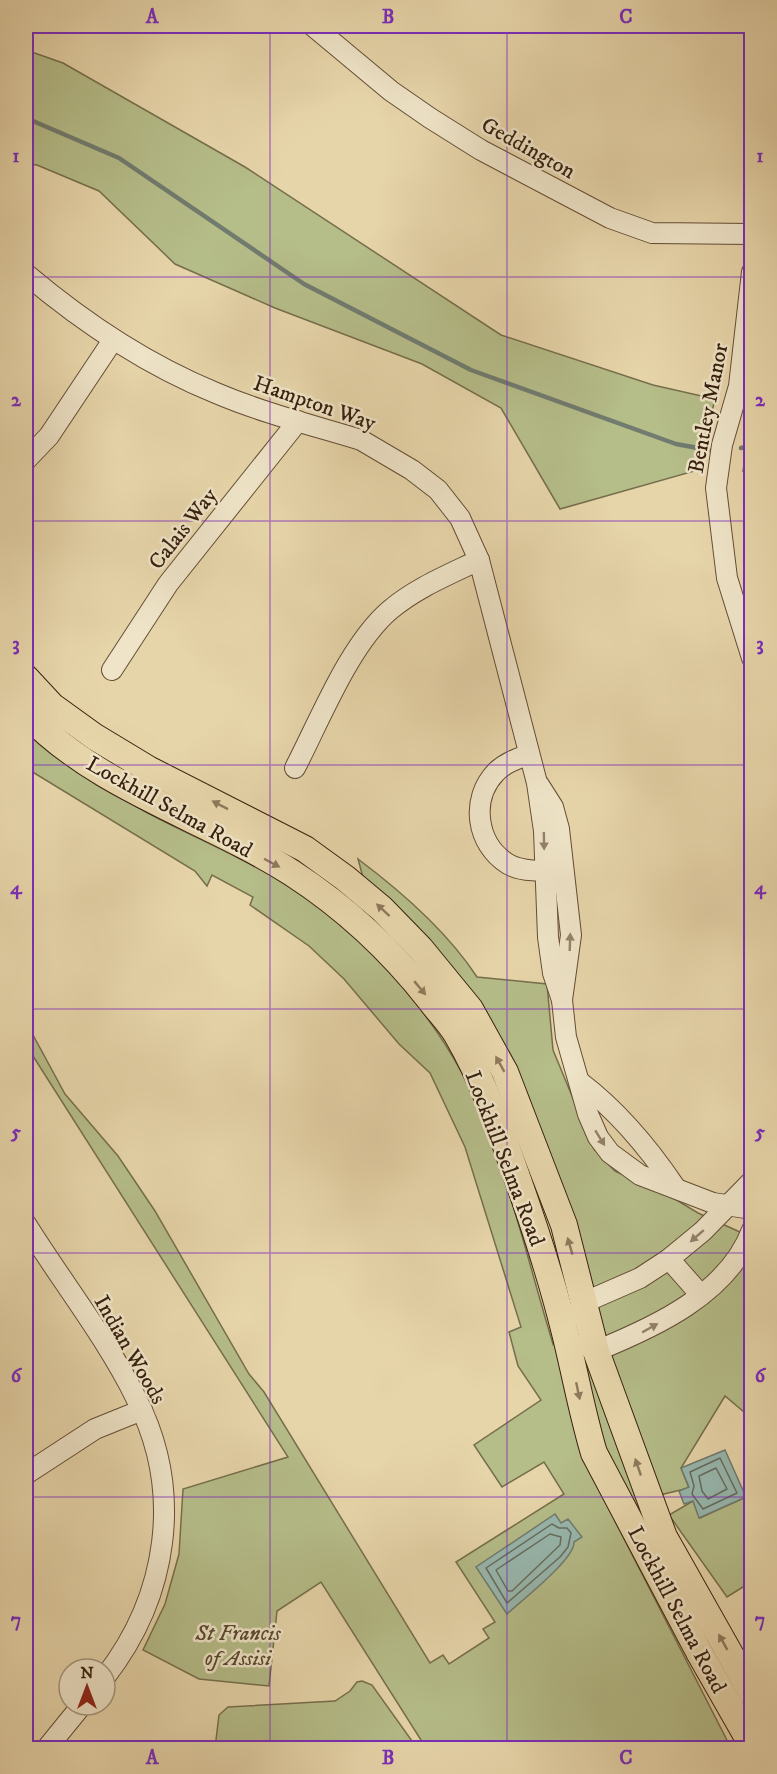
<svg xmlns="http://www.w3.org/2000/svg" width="777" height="1774" viewBox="0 0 777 1774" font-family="'IM FELL DW Pica',serif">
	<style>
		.green { fill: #b5bd89; stroke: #766e4c; stroke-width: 1.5 }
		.water { fill: #97b8af; stroke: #717b6f; stroke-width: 1.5 }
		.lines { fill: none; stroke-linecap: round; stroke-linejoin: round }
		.shore { stroke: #676c5e; stroke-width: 1.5 }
		.stream { stroke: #717b6f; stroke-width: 4.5 }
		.minor-casing { stroke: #634d35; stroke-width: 22 }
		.major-casing { stroke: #37200e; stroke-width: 28 }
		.minor { stroke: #efe4c8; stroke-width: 20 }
		.major { stroke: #e7d5aa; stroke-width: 26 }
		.oneway { fill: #8f7a5c }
		.oneway2 { fill: #93826b }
		.grid { fill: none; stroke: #7b2cbf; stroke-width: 1.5; stroke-opacity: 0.55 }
		.labels { text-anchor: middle; stroke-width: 5; stroke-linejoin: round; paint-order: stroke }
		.street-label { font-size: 22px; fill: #37200e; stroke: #efe4c8 }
		.park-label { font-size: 22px; font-style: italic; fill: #56472d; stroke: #efe4c8 }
		.neatline { fill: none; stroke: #7b2cbf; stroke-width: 2 }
		.grid-label { font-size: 20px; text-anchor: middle; font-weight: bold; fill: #7b2cbf }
	</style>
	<rect width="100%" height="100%" fill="#e7d5aa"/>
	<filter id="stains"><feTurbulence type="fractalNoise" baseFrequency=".00333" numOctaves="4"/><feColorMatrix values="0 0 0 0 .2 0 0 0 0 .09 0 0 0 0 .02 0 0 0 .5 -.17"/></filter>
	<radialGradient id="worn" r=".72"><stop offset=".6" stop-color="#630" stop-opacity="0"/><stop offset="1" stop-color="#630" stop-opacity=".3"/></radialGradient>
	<!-- green -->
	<g class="green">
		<path d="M 26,50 L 63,63 L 245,167 L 501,335 L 653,385 L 715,399 L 698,470 L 560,509 L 501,408 L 422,364 L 275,308 L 175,264 L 99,191 L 37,165 L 26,164 Z"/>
		<path d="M 751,426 L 751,469 L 743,471 Z"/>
		<path d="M 26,731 C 64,761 103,788 146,812 C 187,834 231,852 272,876 C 369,934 451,1028 490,1135 C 515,1203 532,1275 553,1344 L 588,1282 L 527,1105 L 365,885 L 358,859 C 402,892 447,931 477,977 L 547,984 L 553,1050 L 594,1149 L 615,1171 L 665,1193 L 698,1213 L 751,1237 L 751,1313 L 744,1344 L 751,1347 L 751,1418 L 725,1396 L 681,1468 L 689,1488 L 660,1495 L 615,1521 L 731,1748 L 426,1748 L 321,1582 L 277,1611 L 269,1686 L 199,1679 L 143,1650 L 165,1604 L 179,1554 L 183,1489 L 288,1457 L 26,1045 L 26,1022 L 65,1094 L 118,1156 L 155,1211 L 249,1374 L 264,1392 L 430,1663 L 443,1655 L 449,1664 L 489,1638 L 483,1629 L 495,1622 L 456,1562 L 564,1494 L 544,1462 L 502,1487 L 474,1445 L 541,1400 L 518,1366 L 509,1332 L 521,1327 L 465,1147 L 430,1073 L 399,1044 L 344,979 L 309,946 L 250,905 L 253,897 L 212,875 L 207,886 L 195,871 L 26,768 Z"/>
		<path d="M 751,1480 L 751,1582 L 727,1597 L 669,1515 L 693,1501 L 700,1518 L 746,1497 Z"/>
		<path d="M 362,1681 L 372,1685 L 417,1748 L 215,1748 L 219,1715 L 228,1707 L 335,1701 L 350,1691 L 357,1682 Z"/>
	</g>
	<!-- water -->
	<g class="water">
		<path d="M 725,1450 L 746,1497 L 699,1518 L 693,1501 L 684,1504 L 679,1491 L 689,1487 L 681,1468 Z"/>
		<path d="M 555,1514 L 561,1523 L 568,1519 L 582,1537 L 574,1542 C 575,1559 521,1601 507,1614 L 476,1567 Z"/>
	</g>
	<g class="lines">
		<!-- shore -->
		<g class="shore">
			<path d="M 720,1458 L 737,1493 L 703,1509 L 692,1494 L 694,1486 L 690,1472 Z"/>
			<path d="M 716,1468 L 727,1489 L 708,1499 L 702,1491 L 699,1476 Z"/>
			<path d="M 552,1524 L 559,1528 L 567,1528 L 571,1533 L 568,1547 L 560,1557 L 507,1603 L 486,1568 Z"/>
			<path d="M 550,1534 L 561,1537 L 560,1545 L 512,1591 L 508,1591 L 496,1570 Z"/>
		</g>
		<!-- stream -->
		<g class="stream">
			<path d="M 26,118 L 119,158 L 304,284 L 471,370 L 676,444 L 709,450"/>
			<path d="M 741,448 L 752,446"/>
		</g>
		<!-- minor casing -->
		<g class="minor-casing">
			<g id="minor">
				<path d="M 313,26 L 391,91 L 430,118 L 481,150 L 610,218 L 652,233 L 752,234"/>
				<path d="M 752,272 L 739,386 L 722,445 L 716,488 L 727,578 L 752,658"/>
				<path d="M 26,274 C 84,323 145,364 216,393 C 263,413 312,425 361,440 L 412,470 L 438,490 L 460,518 L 479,560 L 537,783 L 544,831 L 548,937 L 553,973 L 562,1000"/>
				<path d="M 26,460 L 49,436 L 113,340"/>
				<path d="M 112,670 L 168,584 L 298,421"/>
				<path d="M 528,755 C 516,759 505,763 496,772 C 470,799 476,844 508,864 C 522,872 542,871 558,870"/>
				<path d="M 295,768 C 320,720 349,645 390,610 C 416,588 448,575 479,560"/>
				<path d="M 539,785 L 553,807 L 559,829 L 571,935 L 562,1000 L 566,1037 L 588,1114 L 598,1137 L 610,1153 L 640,1175 L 713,1203 L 752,1209"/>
				<path d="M 581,1083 C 619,1112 648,1147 675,1187"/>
				<path d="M 26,1224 C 62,1282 106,1337 136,1398 C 184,1491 168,1596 105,1677"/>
				<path d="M 669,1259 L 700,1294"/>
				<path d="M 578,1314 L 585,1302 L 640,1278 L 669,1259 L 703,1231 L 752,1181"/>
				<path d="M 584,1344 L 596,1351 C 655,1327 728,1294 752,1230"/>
				<path d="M 26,1474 L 95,1429 L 142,1410"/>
				<path d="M 47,1748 L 82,1705"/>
			</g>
		</g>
		<!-- major casing -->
		<g class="major-casing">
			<g id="major">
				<path d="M 26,678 L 52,706 L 95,737 L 148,769 L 305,849 L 345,878 L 382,909 L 420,948 L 470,1009 L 505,1072 L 564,1225 L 596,1351 L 664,1537 L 752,1693"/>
				<path d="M 26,713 C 98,789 206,818 292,873 C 346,908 391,950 430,1000 C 439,1012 450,1023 457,1035 C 483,1080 500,1128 517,1177 C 535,1228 552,1280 565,1333 C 575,1373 582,1413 594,1453 L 699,1652 L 752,1745"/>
			</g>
		</g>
		<!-- minor -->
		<use href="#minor" class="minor"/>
		<!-- major -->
		<use href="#major" class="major"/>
	</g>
	<!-- one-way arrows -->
	<defs><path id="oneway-solid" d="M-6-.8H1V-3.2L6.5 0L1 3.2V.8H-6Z" transform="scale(1.5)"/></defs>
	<g class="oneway">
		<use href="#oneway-solid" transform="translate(220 805) rotate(-153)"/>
		<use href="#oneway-solid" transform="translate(272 863) rotate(28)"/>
		<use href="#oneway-solid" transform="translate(383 910) rotate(-137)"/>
		<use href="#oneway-solid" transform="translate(420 988) rotate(50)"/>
		<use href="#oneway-solid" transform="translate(500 1064) rotate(-119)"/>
		<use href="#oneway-solid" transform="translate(570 1246) rotate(-106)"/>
		<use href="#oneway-solid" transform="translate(578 1391) rotate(78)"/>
		<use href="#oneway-solid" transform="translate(638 1467) rotate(-109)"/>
		<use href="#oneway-solid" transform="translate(723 1642) rotate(-119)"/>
	</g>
	<g class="oneway2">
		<use href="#oneway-solid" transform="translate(544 841) rotate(89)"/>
		<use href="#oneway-solid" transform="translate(570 942) rotate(-88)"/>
		<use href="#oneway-solid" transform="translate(600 1138) rotate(58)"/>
		<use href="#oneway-solid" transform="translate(697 1236) rotate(139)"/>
		<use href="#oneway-solid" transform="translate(650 1328) rotate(-29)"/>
	</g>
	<!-- grid -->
	<path class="grid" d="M 270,26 L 270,1748M 507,26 L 507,1748M 26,277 L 752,277M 26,521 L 752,521M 26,765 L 752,765M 26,1009 L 752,1009M 26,1253 L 752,1253M 26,1497 L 752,1497"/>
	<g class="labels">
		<!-- street labels -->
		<g class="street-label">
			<text transform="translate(529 147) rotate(29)" y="8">Geddington</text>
			<text transform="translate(315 402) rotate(19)" y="8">Hampton Way</text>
			<text transform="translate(707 408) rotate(-79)" y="8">Bentley Manor</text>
			<text transform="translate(182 528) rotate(-52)" y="8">Calais Way</text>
			<text transform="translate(170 806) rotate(29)" y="8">Lockhill Selma Road</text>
			<text transform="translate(506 1158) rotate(69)" y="8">Lockhill Selma Road</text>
			<text transform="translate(131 1349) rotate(60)" y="8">Indian Woods</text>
			<text transform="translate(678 1609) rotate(62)" y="8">Lockhill Selma Road</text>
		</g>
		<!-- park labels -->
		<g class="park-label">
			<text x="238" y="1640">St Francis<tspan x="238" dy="25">of Assisi</tspan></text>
		</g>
	</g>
	<!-- margin -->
	<rect width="777" height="1774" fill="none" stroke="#e7d5aa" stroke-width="66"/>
	<!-- north arrow -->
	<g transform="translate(87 1687)"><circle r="28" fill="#efe4c8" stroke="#a5967e" stroke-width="1.5"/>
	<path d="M0-4.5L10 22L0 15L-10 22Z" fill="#8f2418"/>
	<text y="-9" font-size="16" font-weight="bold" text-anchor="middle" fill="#37200e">N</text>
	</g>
	<rect x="33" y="33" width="711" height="1708" class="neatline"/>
	<g class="grid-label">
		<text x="152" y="23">A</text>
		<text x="388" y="23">B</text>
		<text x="626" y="23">C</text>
		<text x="16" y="162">1</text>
		<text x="760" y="162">1</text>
		<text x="16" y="406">2</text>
		<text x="760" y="406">2</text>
		<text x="16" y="650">3</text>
		<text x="760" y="650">3</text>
		<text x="16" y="894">4</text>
		<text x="760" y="894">4</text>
		<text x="16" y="1138">5</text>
		<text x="760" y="1138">5</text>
		<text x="16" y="1382">6</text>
		<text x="760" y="1382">6</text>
		<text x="16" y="1626">7</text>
		<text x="760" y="1626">7</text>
		<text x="152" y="1764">A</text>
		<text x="388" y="1764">B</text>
		<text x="626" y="1764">C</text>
	</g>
	<rect width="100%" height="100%" filter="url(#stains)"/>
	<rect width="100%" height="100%" fill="url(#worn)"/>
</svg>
